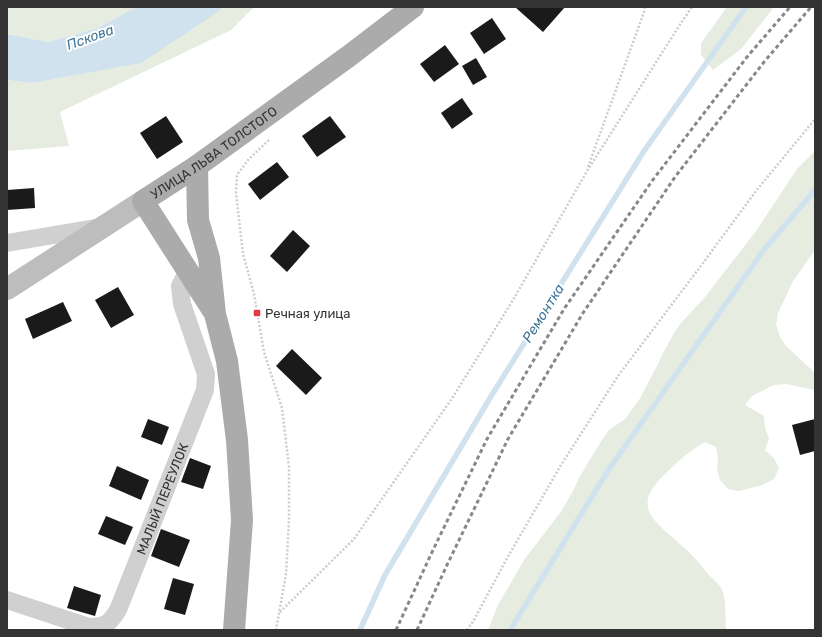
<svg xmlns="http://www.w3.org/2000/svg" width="822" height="637" viewBox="0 0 822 637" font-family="Rubik,sans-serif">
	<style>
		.green { fill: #e6ecdf }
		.water { fill: #cfe2ee }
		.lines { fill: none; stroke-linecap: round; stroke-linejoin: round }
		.stream { stroke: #cfe2ee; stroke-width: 5.5 }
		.building { fill: #1a1a1a }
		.path { stroke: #cdcdcd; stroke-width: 2.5; stroke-dasharray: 2 2; stroke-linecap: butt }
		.street { stroke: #d0d0d0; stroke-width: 18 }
		.secondary { stroke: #bdbdbd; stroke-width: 22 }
		.primary { stroke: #ababab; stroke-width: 22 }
		.rail { stroke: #888; stroke-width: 3; stroke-dasharray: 4 3; stroke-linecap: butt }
		.poi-dot { fill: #e63946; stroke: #fff; stroke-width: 1.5 }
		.labels { text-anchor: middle; stroke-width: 4; stroke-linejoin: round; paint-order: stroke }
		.street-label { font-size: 13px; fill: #333; stroke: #fff }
		.poi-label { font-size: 13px; fill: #333; stroke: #fff; text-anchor: start }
		.water-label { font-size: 14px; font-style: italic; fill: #3f7597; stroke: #fff }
	</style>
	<rect width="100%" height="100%" fill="#fff"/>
	<!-- green -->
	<g class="green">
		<path d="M 7,7 L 136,7 L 98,28 L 48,42 L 7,34 Z"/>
		<path d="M 223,7 L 254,7 L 231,30 L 60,112 L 69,146 L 7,151 L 7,80 L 31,83 L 219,11 Z"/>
		<path d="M 727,7 L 774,7 L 741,49 L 713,70 L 701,55 L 701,43 Z"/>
		<path d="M 815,151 L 815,250 L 793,281 L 778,313 L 776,325 L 780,337 L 786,346 L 815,373 L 815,390 L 786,384 L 774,385 L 752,396 L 745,405 L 764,416 L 765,428 L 769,439 L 765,450 L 774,458 L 779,468 L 774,479 L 762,485 L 739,491 L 728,489 L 720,480 L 717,469 L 718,458 L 716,447 L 705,442 C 689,451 677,462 664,475 C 630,508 655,521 681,545 C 691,553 700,564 708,574 C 713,579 720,585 722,590 C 727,602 725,618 726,630 L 488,630 L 498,605 L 524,560 L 560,513 L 572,493 L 580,476 L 602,440 L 609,430 L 625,419 L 639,400 L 658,364 L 663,353 L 674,333 L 681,323 L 705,297 L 756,231 L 797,169 Z"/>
	</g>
	<!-- water -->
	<path class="water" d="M 136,7 L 223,7 L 219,11 L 141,63 L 31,83 L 7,80 L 7,34 L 48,42 L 98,28 Z"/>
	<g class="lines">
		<!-- stream -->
		<g class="stream">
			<path d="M 360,630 L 385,575 L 490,398 L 644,151 L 746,7"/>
			<path d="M 510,630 L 609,469 L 763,251 L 815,190"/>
		</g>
	</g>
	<!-- building -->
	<g class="building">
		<path d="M 515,7 L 565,7 L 543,32 Z"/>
		<path d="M 492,18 L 506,39 L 484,54 L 470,33 Z"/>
		<path d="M 445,45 L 459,64 L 434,82 L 420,64 Z"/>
		<path d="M 476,58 L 487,77 L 473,85 L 462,66 Z"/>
		<path d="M 462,98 L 473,114 L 452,129 L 441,113 Z"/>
		<path d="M 166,116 L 183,142 L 157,159 L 140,133 Z"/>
		<path d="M 330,116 L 346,137 L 317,157 L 302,136 Z"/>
		<path d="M 277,162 L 289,177 L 260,200 L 248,184 Z"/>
		<path d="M 34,188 L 35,208 L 7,210 L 7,190 Z"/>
		<path d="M 293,230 L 310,246 L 287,272 L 270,256 Z"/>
		<path d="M 118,287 L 134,315 L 111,328 L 95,300 Z"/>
		<path d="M 63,302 L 72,321 L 33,339 L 25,319 Z"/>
		<path d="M 292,349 L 322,378 L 306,395 L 276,366 Z"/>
		<path d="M 148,419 L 169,427 L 162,445 L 141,437 Z"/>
		<path d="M 815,419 L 815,451 L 800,455 L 792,425 Z"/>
		<path d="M 190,458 L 211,466 L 203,489 L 181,482 Z"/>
		<path d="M 117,466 L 149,480 L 141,500 L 109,486 Z"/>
		<path d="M 106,516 L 133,527 L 125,545 L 98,534 Z"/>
		<path d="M 161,529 L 190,540 L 179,567 L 151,556 Z"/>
		<path d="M 173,578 L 194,584 L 185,615 L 164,609 Z"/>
		<path d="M 74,586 L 101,595 L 95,616 L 67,608 Z"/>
	</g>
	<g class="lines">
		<!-- path -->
		<g class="path">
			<path d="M 269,140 L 248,160 L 237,175 L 236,193 L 243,254 L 254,294 L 264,352 L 282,408 L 289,467 L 289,521 L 286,574 L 276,630"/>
			<path d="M 588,167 L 644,12 L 645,7"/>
			<path d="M 280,612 L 354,539 L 453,397 L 513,300 L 587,171 L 681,23 L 692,7"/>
			<path d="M 467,630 L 474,620 L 506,560 L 561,465 L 618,376 L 703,263 L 756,191 L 815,119"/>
		</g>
		<!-- street -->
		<g class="street">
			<path d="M 7,243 L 101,227"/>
			<path id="s1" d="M 7,600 L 89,627 C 106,627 109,624 118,610 L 205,390 L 206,374 L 182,304 L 180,286 L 188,271"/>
		</g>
		<!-- secondary -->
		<path class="secondary" d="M 7,289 L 143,201"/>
		<!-- primary -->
		<g class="primary">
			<path d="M 197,166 L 198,220 L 209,258 L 215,314 L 227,361 L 237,440 L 242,520 L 234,630"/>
			<path id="s2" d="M 212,309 L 143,201 L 197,166 L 349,56 L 413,7"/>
		</g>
		<!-- rail -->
		<g class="rail">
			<path d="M 396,630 L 433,550 L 487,439 L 564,309 L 652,181 L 747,57 L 790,7"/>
			<path d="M 417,630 L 447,565 L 508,439 L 583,313 L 675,177 L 764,62 L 811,7"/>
		</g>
	</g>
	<!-- markers -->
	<rect class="poi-dot" x="253" y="309" width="8" height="8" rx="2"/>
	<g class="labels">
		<!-- street labels -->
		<g class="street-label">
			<text dy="5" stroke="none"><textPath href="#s2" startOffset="214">УЛИЦА ЛЬВА ТОЛСТОГО</textPath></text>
			<text dy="5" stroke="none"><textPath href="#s1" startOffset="242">МАЛЫЙ ПЕРЕУЛОК</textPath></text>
		</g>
		<!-- poi labels -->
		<g class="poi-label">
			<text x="265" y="318">Речная улица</text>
		</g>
		<!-- water labels -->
		<g class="water-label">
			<text transform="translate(90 37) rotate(-20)" y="5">Пскова</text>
			<text transform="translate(543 313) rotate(-58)" y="5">Ремонтка</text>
		</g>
	</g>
	<!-- border -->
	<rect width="822" height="637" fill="none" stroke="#333333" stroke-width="16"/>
</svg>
